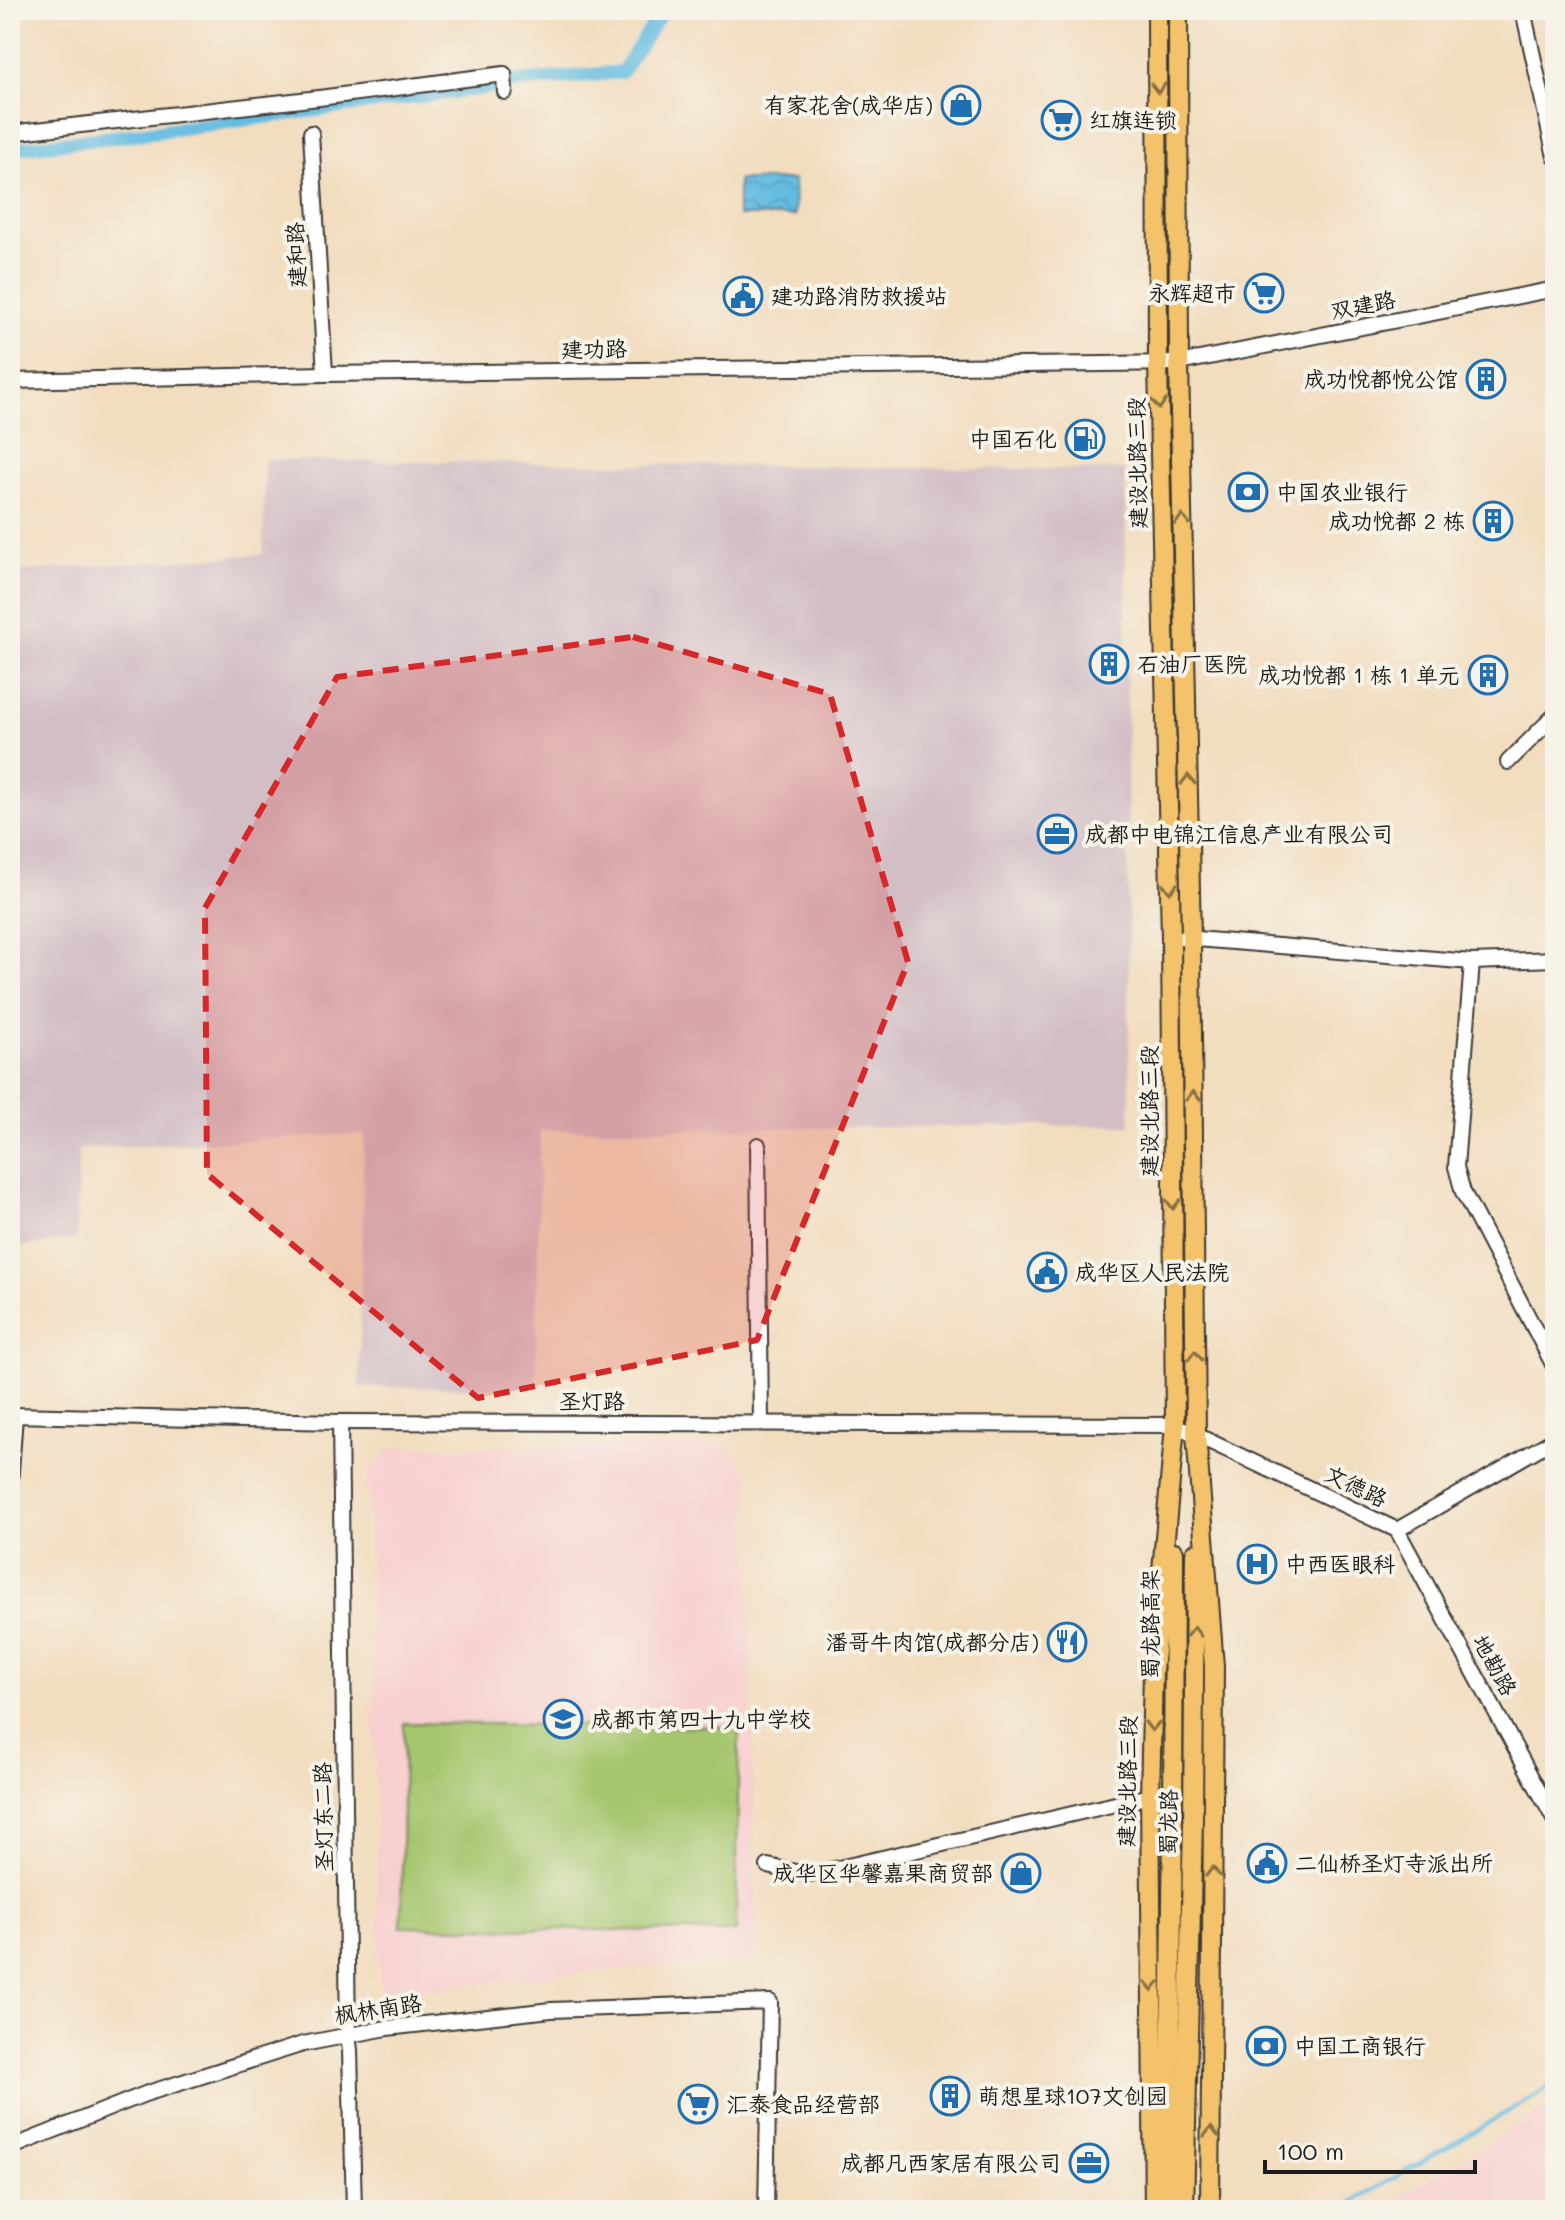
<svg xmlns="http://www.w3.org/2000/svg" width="1565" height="2220" viewBox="0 0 1565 2220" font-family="Mali,'LXGW WenKai TC',sans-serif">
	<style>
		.built { fill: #f7d0cf }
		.industrial { fill: #d2bec5 }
		.green { fill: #a6c66e; stroke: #617145; stroke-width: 2 }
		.water { fill: url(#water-waves); stroke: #406c7e; stroke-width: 2 }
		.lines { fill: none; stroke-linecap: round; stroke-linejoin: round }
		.stream { stroke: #63bce1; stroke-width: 4 }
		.canal { stroke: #63bce1; stroke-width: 14 }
		.minor-casing { stroke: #3c3934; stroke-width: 18 }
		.major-casing { stroke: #3c3934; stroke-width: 22 }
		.minor { stroke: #fff; stroke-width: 14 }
		.major { stroke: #f3c26a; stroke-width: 18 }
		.oneway { stroke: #886f43 }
		.marked { fill: #d62828; fill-opacity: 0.2; stroke: #d62828; stroke-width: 6; stroke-dasharray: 16 10; stroke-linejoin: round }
		.labels { text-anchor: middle; stroke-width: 8; stroke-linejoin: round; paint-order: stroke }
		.poi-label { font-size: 22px; fill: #1c1c1c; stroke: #f7f3e8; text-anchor: start }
		.street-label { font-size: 22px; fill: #1c1c1c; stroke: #f7f3e8 }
	</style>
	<defs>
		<pattern id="water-waves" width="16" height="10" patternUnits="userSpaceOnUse" patternTransform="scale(2)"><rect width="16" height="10" fill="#63bce1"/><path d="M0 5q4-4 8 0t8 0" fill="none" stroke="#55a1c0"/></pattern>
	</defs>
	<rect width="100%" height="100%" fill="#f7f3e8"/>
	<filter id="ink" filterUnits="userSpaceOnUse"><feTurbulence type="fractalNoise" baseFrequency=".0125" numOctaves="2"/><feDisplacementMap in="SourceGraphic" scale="16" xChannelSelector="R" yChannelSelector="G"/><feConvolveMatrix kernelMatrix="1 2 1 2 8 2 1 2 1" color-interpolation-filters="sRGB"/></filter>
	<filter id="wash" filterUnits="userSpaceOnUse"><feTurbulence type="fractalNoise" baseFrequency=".006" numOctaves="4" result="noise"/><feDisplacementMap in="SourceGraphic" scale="32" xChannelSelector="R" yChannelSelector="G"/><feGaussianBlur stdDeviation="1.8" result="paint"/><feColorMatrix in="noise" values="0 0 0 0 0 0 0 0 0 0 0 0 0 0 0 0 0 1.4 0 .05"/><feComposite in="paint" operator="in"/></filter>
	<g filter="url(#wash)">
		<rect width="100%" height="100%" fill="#f2ddbf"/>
		<!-- built -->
		<g class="built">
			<path d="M 1538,10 L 1555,10 L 1555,90 Z"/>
			<path d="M 726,1446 L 748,1475 L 757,1963 L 593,1971 L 380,1995 L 368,1472 L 393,1448 Z"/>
			<path d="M 1555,2104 L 1555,2210 L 1377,2210 Z"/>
		</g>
		<!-- industrial -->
		<path class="industrial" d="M 265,460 L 1125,470 L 1130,1125 L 540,1130 L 536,1388 L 359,1387 L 364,1134 L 78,1149 L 77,1239 L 10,1248 L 10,572 L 263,554 Z"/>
		<!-- green -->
		<path class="green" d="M 404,1723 L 739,1727 L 736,1932 L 401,1927 Z"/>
		<!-- water -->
		<path class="water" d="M 738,180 L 794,180 L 795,216 L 738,216 Z"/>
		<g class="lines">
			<!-- stream -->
			<path class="stream" d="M 1339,2210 L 1555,2084"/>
			<!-- canal -->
			<g class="canal">
				<path d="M 509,83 L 622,72 L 663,10"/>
				<path d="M 10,149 L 129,135 L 497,86"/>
			</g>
		</g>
	</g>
	<g filter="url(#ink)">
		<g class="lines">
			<!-- minor casing -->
			<g class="minor-casing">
				<g id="minor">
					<path d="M 1523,10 L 1555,157"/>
					<path d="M 10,133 L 319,98 L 504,74 L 505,92"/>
					<path d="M 311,133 L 325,374"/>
					<path d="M 10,381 L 325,374 L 1179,363 L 1555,289"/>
					<path d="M 1508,762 L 1555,715"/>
					<path d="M 1184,938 L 1472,962 L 1555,959"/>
					<path d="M 1472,962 L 1456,1167 L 1463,1192 L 1555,1368"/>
					<path d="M 758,1145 L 761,1423"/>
					<path d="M 10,1415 L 340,1422 L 1175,1425 L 1397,1530 L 1555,1439"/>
					<path d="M 340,1422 L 348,2036 L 350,2050 L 354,2210"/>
					<path d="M 10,1485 L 15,1415"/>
					<path d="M 1397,1530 L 1555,1821"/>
					<path d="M 768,1866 L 809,1875 L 1150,1796"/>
					<path d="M 10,2148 L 145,2094 L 303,2044 L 387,2028 L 551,2010 L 770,2002 L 766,2210"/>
				</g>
			</g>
			<!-- major casing -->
			<g class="major-casing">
				<g id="major">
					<path d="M 1178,10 L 1179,363 L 1191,938 L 1196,1434 L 1214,1666 L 1210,2210"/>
					<path d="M 1154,2210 L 1150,1796 L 1153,1672 L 1175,1425 L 1171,938 L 1158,364 L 1157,10"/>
					<path d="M 1168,2210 L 1173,1824 L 1174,1552"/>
					<path d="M 1184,2210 L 1193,1822 L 1195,1553"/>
				</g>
			</g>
			<!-- minor -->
			<use href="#minor" class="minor"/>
			<!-- major -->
			<use href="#major" class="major"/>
		</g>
		<!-- one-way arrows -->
		<defs><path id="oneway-chevron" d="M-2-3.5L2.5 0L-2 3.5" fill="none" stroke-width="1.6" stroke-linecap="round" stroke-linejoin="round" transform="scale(2)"/></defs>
		<g class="oneway">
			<use href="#oneway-chevron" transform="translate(1158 88) rotate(90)"/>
			<use href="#oneway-chevron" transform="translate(1159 404) rotate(89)"/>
			<use href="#oneway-chevron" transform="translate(1182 520) rotate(-91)"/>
			<use href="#oneway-chevron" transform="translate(1188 780) rotate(-91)"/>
			<use href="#oneway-chevron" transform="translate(1170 888) rotate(89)"/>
			<use href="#oneway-chevron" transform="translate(1193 1096) rotate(-91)"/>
			<use href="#oneway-chevron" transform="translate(1173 1204) rotate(90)"/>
			<use href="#oneway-chevron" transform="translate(1195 1356) rotate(-91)"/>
			<use href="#oneway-chevron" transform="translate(1194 1632) rotate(-89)"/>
			<use href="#oneway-chevron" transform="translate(1152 1726) rotate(91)"/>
			<use href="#oneway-chevron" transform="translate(1213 1872) rotate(-90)"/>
			<use href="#oneway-chevron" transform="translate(1152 1986) rotate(89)"/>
			<use href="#oneway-chevron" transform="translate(1211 2132) rotate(-90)"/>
		</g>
	</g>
	<!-- marked area -->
	<path class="marked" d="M 633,637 L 830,694 L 908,962 L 757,1340 L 478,1398 L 207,1174 L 205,908 L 337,677 Z"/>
	<!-- icons -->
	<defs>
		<g id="shop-ring" transform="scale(2)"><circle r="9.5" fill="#f7f3e8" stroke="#1f6fb2" stroke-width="1.5"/><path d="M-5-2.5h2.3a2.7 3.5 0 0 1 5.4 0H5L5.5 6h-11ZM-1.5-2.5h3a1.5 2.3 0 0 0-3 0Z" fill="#1f6fb2"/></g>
		<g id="supermarket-ring" transform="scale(2)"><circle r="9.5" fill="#f7f3e8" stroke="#1f6fb2" stroke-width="1.5"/><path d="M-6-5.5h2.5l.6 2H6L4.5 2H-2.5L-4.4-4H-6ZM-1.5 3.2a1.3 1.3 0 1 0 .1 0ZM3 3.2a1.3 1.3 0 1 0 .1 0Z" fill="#1f6fb2"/></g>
		<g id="civic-ring" transform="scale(2)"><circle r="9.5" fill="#f7f3e8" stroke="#1f6fb2" stroke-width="1.5"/><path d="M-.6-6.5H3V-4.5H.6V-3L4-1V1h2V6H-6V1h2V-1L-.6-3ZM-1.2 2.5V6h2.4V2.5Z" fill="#1f6fb2"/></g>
		<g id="building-ring" transform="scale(2)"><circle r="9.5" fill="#f7f3e8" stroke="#1f6fb2" stroke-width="1.5"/><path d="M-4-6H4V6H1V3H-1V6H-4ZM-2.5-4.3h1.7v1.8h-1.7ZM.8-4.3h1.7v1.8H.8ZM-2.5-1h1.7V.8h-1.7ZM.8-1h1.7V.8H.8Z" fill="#1f6fb2"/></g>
		<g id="fuel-ring" transform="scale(2)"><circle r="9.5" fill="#f7f3e8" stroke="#1f6fb2" stroke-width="1.5"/><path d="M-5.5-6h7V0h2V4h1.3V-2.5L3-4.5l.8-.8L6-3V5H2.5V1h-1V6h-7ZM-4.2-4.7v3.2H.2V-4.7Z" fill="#1f6fb2"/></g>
		<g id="bank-ring" transform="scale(2)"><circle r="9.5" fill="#f7f3e8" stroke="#1f6fb2" stroke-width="1.5"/><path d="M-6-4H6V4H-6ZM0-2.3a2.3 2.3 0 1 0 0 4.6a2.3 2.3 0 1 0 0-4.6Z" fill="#1f6fb2"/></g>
		<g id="office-ring" transform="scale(2)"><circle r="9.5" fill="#f7f3e8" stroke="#1f6fb2" stroke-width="1.5"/><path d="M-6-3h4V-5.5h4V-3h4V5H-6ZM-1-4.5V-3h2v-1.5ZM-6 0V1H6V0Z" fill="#1f6fb2"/></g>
		<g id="hospital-ring" transform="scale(2)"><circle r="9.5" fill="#f7f3e8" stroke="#1f6fb2" stroke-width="1.5"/><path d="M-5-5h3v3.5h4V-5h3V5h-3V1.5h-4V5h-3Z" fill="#1f6fb2"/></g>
		<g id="restaurant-ring" transform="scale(2)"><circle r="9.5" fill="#f7f3e8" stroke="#1f6fb2" stroke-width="1.5"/><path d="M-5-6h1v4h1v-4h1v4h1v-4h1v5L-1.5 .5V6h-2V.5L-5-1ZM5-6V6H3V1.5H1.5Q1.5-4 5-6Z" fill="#1f6fb2"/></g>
		<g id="school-ring" transform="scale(2)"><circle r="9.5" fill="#f7f3e8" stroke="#1f6fb2" stroke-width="1.5"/><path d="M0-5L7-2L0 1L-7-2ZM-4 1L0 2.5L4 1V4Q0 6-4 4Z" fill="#1f6fb2"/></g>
	</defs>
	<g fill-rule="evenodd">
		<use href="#shop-ring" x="961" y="105"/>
		<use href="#supermarket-ring" x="1061" y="120"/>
		<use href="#supermarket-ring" x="1264" y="293"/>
		<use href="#civic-ring" x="743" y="296"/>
		<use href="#building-ring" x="1486" y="379"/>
		<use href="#fuel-ring" x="1085" y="439"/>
		<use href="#bank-ring" x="1248" y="492"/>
		<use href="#building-ring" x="1493" y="521"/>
		<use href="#building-ring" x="1109" y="664"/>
		<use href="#building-ring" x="1488" y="675"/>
		<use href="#office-ring" x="1057" y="834"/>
		<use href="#civic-ring" x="1047" y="1272"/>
		<use href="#hospital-ring" x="1257" y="1564"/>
		<use href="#restaurant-ring" x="1067" y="1642"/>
		<use href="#school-ring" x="563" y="1719"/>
		<use href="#civic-ring" x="1267" y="1863"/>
		<use href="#shop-ring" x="1021" y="1873"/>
		<use href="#bank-ring" x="1266" y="2046"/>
		<use href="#building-ring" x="950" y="2096"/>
		<use href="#supermarket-ring" x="698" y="2104"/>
		<use href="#office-ring" x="1089" y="2163"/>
	</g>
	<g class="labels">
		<!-- poi labels -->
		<g class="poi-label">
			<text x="933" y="113" text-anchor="end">有家花舍(成华店)</text>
			<text x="1089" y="128">红旗连锁</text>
			<text x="1236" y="301" text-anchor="end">永辉超市</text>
			<text x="771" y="304">建功路消防救援站</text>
			<text x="1458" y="387" text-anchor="end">成功悦都悦公馆</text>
			<text x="1057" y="447" text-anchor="end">中国石化</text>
			<text x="1276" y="500">中国农业银行</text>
			<text x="1465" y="529" text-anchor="end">成功悦都 2 栋</text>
			<text x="1137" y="672">石油厂医院</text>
			<text x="1460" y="683" text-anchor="end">成功悦都 1 栋 1 单元</text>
			<text x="1085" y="842">成都中电锦江信息产业有限公司</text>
			<text x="1075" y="1280">成华区人民法院</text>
			<text x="1285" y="1572">中西医眼科</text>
			<text x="1039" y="1650" text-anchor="end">潘哥牛肉馆(成都分店)</text>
			<text x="591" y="1727">成都市第四十九中学校</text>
			<text x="1295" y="1871">二仙桥圣灯寺派出所</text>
			<text x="993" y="1881" text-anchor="end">成华区华馨嘉果商贸部</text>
			<text x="1294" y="2054">中国工商银行</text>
			<text x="978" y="2104">萌想星球107文创园</text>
			<text x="726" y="2112">汇泰食品经营部</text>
			<text x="1061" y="2171" text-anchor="end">成都凡西家居有限公司</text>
		</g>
		<!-- street labels -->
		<g class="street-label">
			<text transform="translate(296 255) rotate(-93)" y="8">建和路</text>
			<text transform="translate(1363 305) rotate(-11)" y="8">双建路</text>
			<text transform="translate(594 349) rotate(-1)" y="8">建功路</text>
			<text transform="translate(1137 463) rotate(-91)" y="8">建设北路三段</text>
			<text transform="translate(1149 1111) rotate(-90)" y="8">建设北路三段</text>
			<text x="592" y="1409">圣灯路</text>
			<text transform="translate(1356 1486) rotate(26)" y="8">文德路</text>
			<text transform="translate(1150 1624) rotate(-90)" y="8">蜀龙路高架</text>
			<text transform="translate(1495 1665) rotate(61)" y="8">地勘路</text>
			<text transform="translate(1127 1781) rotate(-89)" y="8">建设北路三段</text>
			<text transform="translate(323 1817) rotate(-91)" y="8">圣灯东二路</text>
			<text transform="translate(1168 1822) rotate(-89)" y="8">蜀龙路</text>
			<text transform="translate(378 2009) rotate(-9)" y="8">枫林南路</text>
		</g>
	</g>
	<!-- margin -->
	<rect width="1565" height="2220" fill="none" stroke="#f7f3e8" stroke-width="40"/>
	<!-- scale -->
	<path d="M1265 2160v12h210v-12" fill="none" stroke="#1c1c1c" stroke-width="4"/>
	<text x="1277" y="2160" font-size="24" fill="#1c1c1c" stroke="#f7f3e8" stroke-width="6" paint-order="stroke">100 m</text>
</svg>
